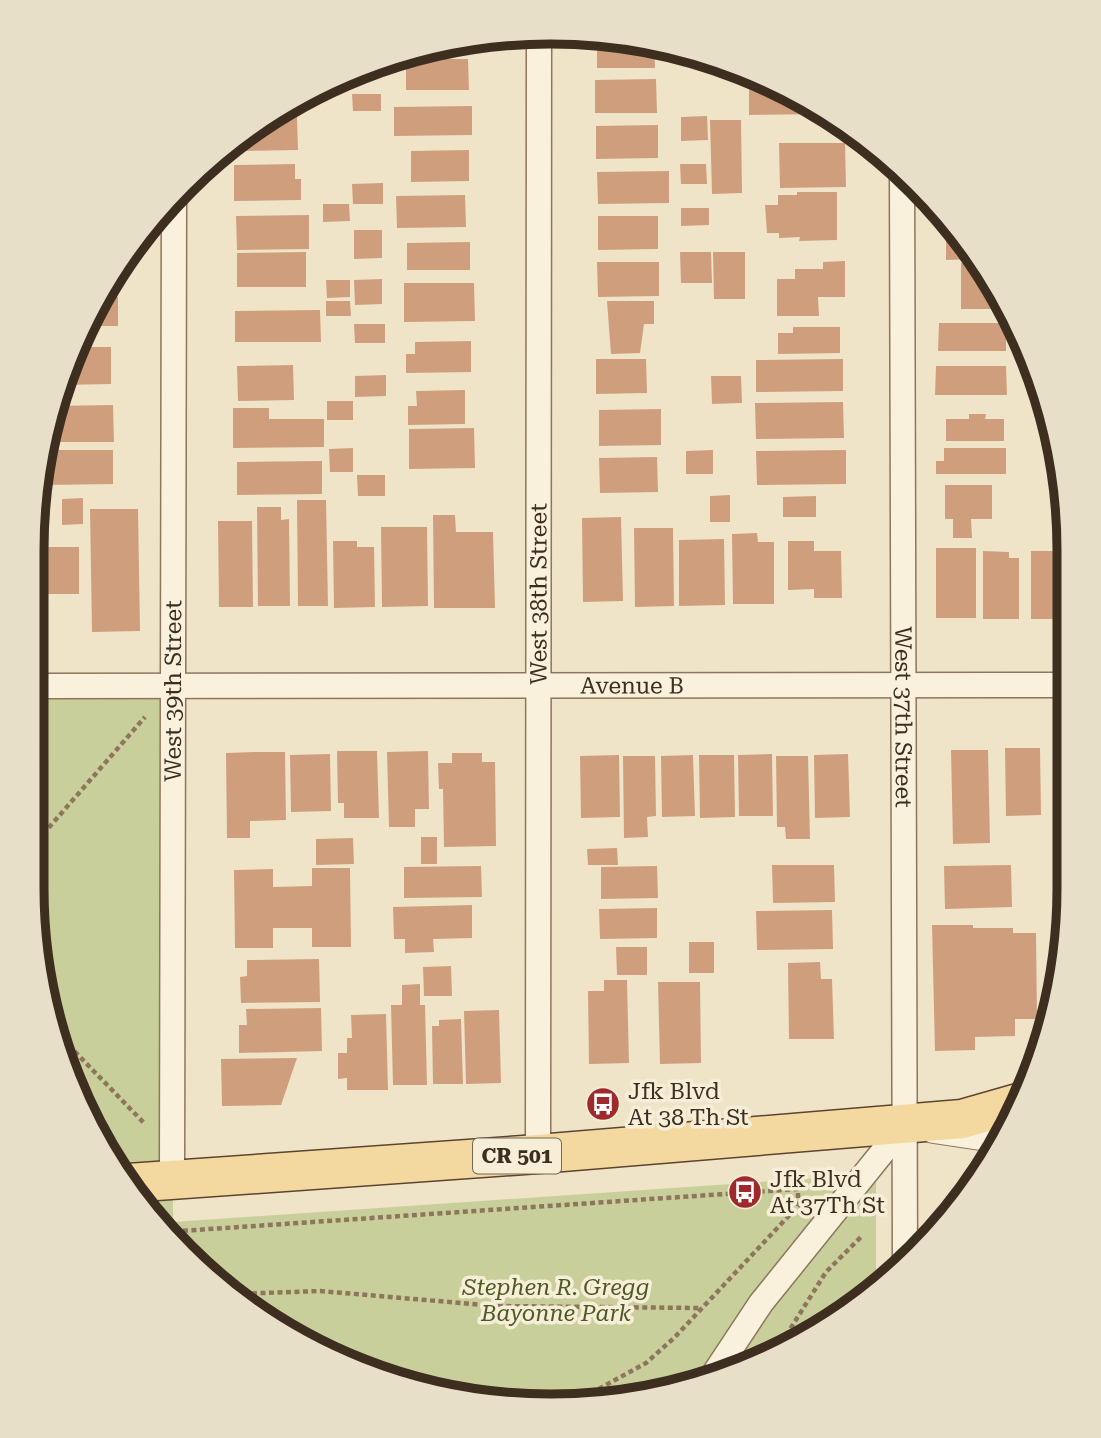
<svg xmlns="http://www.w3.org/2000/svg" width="1101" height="1438" viewBox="0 0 1101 1438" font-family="'Roboto Serif',serif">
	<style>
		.green { fill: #c9cf9b }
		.building { fill: #cf9f7d }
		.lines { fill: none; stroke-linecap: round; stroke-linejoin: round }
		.minor-casing { stroke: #8d765c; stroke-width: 27 }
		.tertiary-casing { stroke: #8d765c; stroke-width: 32 }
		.primary-casing { stroke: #5b4430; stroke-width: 41 }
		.path { stroke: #8d765c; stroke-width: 4.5; stroke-dasharray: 5 3.5; stroke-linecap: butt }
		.minor { stroke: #faf1dc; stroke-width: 24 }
		.tertiary { stroke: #faf1dc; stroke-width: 30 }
		.primary { stroke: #f3d9a0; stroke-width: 38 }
		.labels { text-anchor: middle; stroke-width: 7; stroke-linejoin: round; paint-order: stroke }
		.shield { fill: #f7eed8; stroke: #756857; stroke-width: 2 }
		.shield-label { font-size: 21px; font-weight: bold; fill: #3d2e20 }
		.street-label { font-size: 23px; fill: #3d2e20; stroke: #f7eed8 }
		.poi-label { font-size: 23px; fill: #3d2e20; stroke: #f7eed8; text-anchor: start }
		.park-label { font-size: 23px; font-style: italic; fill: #4d5a26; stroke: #f7eed8 }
		.rim { fill: none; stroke: #3d2e20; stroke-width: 9 }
	</style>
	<rect width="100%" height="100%" fill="#f0e4c8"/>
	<!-- green -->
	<path class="green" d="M 32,686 L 173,686 L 173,1222 L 876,1174 L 876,1289 L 839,1319 L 717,1379 L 551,1406 L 417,1389 L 291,1337 L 184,1255 L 101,1147 L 49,1022 L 32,887 Z"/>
	<!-- building -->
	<g class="building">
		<path d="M 597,36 L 654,42 L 655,68 L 597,68 Z"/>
		<path d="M 406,59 L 468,59 L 469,90 L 406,90 Z"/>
		<path d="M 381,62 L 381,75 L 353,75 L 353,82 L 331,82 L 352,71 Z"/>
		<path d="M 656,79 L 657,113 L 595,113 L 595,80 Z"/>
		<path d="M 749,84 L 773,84 L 830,114 L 749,115 Z"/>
		<path d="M 352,94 L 381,94 L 381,111 L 353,111 Z"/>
		<path d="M 472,106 L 472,135 L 394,136 L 394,107 Z"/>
		<path d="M 707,116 L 708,140 L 681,141 L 681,117 Z"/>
		<path d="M 265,117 L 297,117 L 298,150 L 239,151 L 238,141 Z"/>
		<path d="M 710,120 L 741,120 L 742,193 L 712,194 Z"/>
		<path d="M 658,125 L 658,158 L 596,159 L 596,126 Z"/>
		<path d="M 779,143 L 845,143 L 846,187 L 780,188 Z"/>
		<path d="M 469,150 L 469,181 L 411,182 L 411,151 Z"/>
		<path d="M 295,164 L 295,179 L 301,179 L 301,200 L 234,201 L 234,165 Z"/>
		<path d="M 680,164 L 706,164 L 707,184 L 681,184 Z"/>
		<path d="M 669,171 L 669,203 L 598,204 L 597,172 Z"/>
		<path d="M 383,183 L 383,204 L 353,204 L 352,184 Z"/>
		<path d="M 797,192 L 837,192 L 837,240 L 799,241 L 800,237 L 779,238 L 779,233 L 767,233 L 765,205 L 778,205 L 778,195 L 797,195 Z"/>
		<path d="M 465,195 L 466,227 L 397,228 L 396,196 Z"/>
		<path d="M 323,204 L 349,204 L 350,221 L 323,222 Z"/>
		<path d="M 681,208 L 709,208 L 709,225 L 681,226 Z"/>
		<path d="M 309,215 L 309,249 L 237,250 L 236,216 Z"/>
		<path d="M 598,216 L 658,216 L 658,249 L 598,250 Z"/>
		<path d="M 354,230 L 382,230 L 382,258 L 354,259 Z"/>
		<path d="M 946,230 L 955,230 L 980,259 L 946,260 Z"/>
		<path d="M 470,242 L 470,270 L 407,270 L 407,243 Z"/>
		<path d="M 306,252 L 306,287 L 237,287 L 237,253 Z"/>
		<path d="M 680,252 L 711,252 L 712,283 L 681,283 Z"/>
		<path d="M 713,252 L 745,252 L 745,299 L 714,299 Z"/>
		<path d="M 845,261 L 845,297 L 818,297 L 819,316 L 777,316 L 777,279 L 795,279 L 795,269 L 823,269 L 823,262 Z"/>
		<path d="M 597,262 L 659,262 L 659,296 L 598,297 Z"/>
		<path d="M 961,263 L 982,263 L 1005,309 L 961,309 Z"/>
		<path d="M 382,279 L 382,304 L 355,305 L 354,280 Z"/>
		<path d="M 326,280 L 350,280 L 350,297 L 327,298 Z"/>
		<path d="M 404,283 L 474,283 L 475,321 L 404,322 Z"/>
		<path d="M 100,297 L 118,297 L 118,326 L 83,326 Z"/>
		<path d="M 326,301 L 350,301 L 351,316 L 326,316 Z"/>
		<path d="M 607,301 L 654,301 L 654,324 L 644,324 L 640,353 L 611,354 Z"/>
		<path d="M 320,310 L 321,342 L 235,342 L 235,311 Z"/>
		<path d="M 939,323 L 1006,323 L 1006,351 L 938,351 Z"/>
		<path d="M 354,324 L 385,324 L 385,343 L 355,343 Z"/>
		<path d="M 793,327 L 840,327 L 840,353 L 778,354 L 778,333 L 793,333 Z"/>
		<path d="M 471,341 L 471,372 L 406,373 L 406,354 L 415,354 L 415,342 Z"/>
		<path d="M 75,347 L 111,347 L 111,384 L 61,385 Z"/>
		<path d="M 1023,354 L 1027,354 L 1039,380 L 1023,380 Z"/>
		<path d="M 596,359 L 646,359 L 647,393 L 596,394 Z"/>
		<path d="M 843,359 L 843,391 L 756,392 L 756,360 Z"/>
		<path d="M 293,365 L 294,400 L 238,401 L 237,366 Z"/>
		<path d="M 936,366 L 1006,366 L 1007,395 L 935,395 Z"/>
		<path d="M 386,375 L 386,396 L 355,397 L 355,376 Z"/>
		<path d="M 711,376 L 741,376 L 742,403 L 712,404 Z"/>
		<path d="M 465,390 L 465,424 L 408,425 L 408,406 L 417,406 L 416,391 Z"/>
		<path d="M 1040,395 L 1045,395 L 1054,436 L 1040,436 Z"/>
		<rect x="327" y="401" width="26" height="19"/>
		<path d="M 843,402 L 844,438 L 756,439 L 755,403 Z"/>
		<path d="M 113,405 L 114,442 L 49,442 L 49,419 L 53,406 Z"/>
		<path d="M 233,408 L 269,408 L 269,419 L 324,419 L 324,447 L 233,448 Z"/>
		<path d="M 661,409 L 661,445 L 599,446 L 599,410 Z"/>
		<path d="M 969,414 L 986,414 L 985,419 L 1004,419 L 1004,441 L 946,441 L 946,419 L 969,419 Z"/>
		<path d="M 474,428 L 475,468 L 409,469 L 409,429 Z"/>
		<path d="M 353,448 L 353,472 L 330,472 L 329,449 Z"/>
		<path d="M 944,448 L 1006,448 L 1006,474 L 936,474 L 936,461 L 944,461 Z"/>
		<path d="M 44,450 L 113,450 L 113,484 L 45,485 Z"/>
		<path d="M 713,450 L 713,474 L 686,474 L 686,451 Z"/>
		<path d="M 846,450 L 846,484 L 757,485 L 756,451 Z"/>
		<path d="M 657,457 L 658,492 L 600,493 L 599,458 Z"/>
		<path d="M 322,461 L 322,494 L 237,495 L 237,462 Z"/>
		<path d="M 357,475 L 385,475 L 385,496 L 358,496 Z"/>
		<path d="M 945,485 L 992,485 L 992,519 L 971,519 L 972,538 L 953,538 L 953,519 L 945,519 Z"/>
		<path d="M 730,495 L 730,522 L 710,522 L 710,496 Z"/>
		<path d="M 816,496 L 816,517 L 783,517 L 783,497 Z"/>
		<rect x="1061" y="497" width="4" height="33"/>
		<path d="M 83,498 L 83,524 L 62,525 L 62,499 Z"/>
		<path d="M 297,500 L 326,500 L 328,606 L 298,606 Z"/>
		<path d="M 257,507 L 281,507 L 281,520 L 289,519 L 290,606 L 258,606 Z"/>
		<path d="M 90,509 L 138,509 L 140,631 L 92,632 Z"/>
		<path d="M 433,515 L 455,515 L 456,532 L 493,532 L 495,608 L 434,608 Z"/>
		<path d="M 621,517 L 623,601 L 583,602 L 582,518 Z"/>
		<path d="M 218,521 L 252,521 L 253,607 L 219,607 Z"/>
		<path d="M 381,527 L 427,527 L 428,606 L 382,607 Z"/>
		<path d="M 634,528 L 673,528 L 674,606 L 635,607 Z"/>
		<path d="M 757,533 L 758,542 L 774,542 L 774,604 L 733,604 L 732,534 Z"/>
		<path d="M 724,539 L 725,605 L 679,606 L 679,540 Z"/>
		<path d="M 333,541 L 357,541 L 357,547 L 374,547 L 375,607 L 334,608 Z"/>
		<path d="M 788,541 L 814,541 L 814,551 L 841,551 L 842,598 L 814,598 L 814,589 L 788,590 Z"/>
		<rect x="45" y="547" width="34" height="47"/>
		<rect x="936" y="548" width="40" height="70"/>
		<path d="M 983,551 L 1009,552 L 1009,558 L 1019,558 L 1019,619 L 983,619 Z"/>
		<path d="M 1031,551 L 1058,551 L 1058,558 L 1065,558 L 1065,619 L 1031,619 Z"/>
		<path d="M 1005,748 L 1040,748 L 1041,815 L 1006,816 Z"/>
		<path d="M 1055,748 L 1065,748 L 1065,813 L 1056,813 Z"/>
		<path d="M 951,750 L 988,750 L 990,843 L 953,844 Z"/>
		<path d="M 337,751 L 377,751 L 379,818 L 344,818 L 344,803 L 338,803 Z"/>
		<path d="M 428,751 L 429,809 L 415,809 L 415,827 L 389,827 L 387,752 Z"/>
		<path d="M 255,752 L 285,752 L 286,820 L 250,821 L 250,838 L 227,838 L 226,753 Z"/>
		<path d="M 452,753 L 482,753 L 482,762 L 495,762 L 496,846 L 444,847 L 443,789 L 439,789 L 438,763 L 452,763 Z"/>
		<path d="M 330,754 L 331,811 L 291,812 L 290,755 Z"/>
		<path d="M 772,754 L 773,816 L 739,816 L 738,755 Z"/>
		<path d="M 848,754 L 850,817 L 815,818 L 814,755 Z"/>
		<path d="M 619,755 L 620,817 L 581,818 L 580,756 Z"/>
		<path d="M 693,755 L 695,816 L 662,817 L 661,756 Z"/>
		<path d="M 699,755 L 734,755 L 735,817 L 700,818 Z"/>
		<path d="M 623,756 L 655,756 L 656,816 L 647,817 L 648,837 L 624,838 Z"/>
		<path d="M 776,756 L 808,756 L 810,839 L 786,839 L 785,827 L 777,827 Z"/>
		<rect x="421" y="837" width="16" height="27"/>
		<path d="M 353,838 L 354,864 L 316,865 L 316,839 Z"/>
		<path d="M 617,848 L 618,865 L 588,865 L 587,849 Z"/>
		<path d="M 772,865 L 834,865 L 835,902 L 773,903 Z"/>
		<path d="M 1011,865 L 1012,907 L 945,909 L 944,866 Z"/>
		<path d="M 481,866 L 482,897 L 404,898 L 404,867 Z"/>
		<path d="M 657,866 L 658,898 L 601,899 L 601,867 Z"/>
		<path d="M 312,868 L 350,868 L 351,947 L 312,947 L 312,928 L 273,928 L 273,948 L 235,948 L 234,870 L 273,869 L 273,887 L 312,886 Z"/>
		<path d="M 472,905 L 472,938 L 433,939 L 434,952 L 405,953 L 405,939 L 394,939 L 393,907 Z"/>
		<path d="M 657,908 L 657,938 L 600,939 L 599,909 Z"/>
		<path d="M 832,910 L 833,949 L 757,950 L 756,911 Z"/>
		<path d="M 1060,915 L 1065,915 L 1062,967 L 1061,967 Z"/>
		<path d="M 932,925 L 973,925 L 973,928 L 1013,928 L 1013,933 L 1036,933 L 1037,1019 L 1015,1019 L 1015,1036 L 975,1037 L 975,1050 L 935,1051 Z"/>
		<rect x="689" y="942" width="25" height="31"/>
		<path d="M 616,947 L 647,947 L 647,975 L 617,975 Z"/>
		<path d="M 319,959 L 320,1002 L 241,1003 L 240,977 L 247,976 L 247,960 Z"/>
		<path d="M 820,962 L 821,979 L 832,979 L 834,1039 L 789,1039 L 788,963 Z"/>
		<path d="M 451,966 L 452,996 L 424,996 L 423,967 Z"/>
		<path d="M 604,980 L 627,980 L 629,1063 L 589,1064 L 588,991 L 604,991 Z"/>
		<path d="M 658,982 L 700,982 L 701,1063 L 660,1064 Z"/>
		<path d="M 420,984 L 420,1005 L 425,1005 L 427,1085 L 393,1085 L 391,1005 L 402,1005 L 402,985 Z"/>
		<path d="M 321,1008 L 322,1051 L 239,1053 L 239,1025 L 247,1025 L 246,1009 Z"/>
		<path d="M 499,1010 L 501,1083 L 466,1084 L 464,1011 Z"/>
		<path d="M 386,1014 L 388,1090 L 347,1090 L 347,1078 L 338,1079 L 338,1053 L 347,1053 L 347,1038 L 352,1038 L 351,1015 Z"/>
		<path d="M 461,1019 L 463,1084 L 433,1084 L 432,1026 L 439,1026 L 439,1020 Z"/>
		<path d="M 297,1058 L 281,1105 L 222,1106 L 221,1059 Z"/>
	</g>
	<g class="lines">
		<!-- minor casing -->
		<g class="minor-casing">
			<g id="minor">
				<path id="s1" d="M 902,171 L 905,1265"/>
				<path id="s2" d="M 32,686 L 1065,685"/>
				<path id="s3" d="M 538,1154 L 539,33"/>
				<path id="s4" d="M 172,1179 L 174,201"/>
				<path d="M 710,1380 L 761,1303 L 906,1123"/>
			</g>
		</g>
		<!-- tertiary casing -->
		<g class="tertiary-casing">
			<path id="tertiary" d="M 934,1128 L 1001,1138"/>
		</g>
		<!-- primary casing -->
		<g class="primary-casing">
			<path id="primary" d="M 128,1183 L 538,1154 L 962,1119 L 1018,1103"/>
		</g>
		<!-- path -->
		<g class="path">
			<path d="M 32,847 L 145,717"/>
			<path d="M 51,1027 L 145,1124"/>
			<path d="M 166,1232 L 798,1189 L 798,1206 L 674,1338 L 646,1363 L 573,1403"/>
			<path d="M 235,1294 L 320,1291 L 496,1306 L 702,1308"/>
			<path d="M 777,1350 L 826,1272 L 862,1236"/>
		</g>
		<!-- minor -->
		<use href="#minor" class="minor"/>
		<!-- tertiary -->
		<use href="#tertiary" class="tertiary"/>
		<!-- primary -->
		<use href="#primary" class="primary"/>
	</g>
	<!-- icons -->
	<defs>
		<g id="bus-disc" transform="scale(1.75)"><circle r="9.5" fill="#9e2a2b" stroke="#f7eed8"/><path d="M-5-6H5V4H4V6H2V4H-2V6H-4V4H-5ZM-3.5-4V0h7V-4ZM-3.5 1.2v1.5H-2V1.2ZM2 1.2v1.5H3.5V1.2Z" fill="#fff"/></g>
	</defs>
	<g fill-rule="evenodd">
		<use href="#bus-disc" x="603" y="1104"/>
		<use href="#bus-disc" x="745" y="1192"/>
	</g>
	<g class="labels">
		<!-- shield labels -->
		<rect class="shield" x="473" y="1138.5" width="88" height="35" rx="5"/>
		<g class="shield-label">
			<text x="517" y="1163">CR 501</text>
		</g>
		<!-- street labels -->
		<g class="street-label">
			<text dy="8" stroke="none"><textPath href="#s3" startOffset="560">West 38th Street</textPath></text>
			<text dy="8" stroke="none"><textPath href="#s2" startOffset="600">Avenue B</textPath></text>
			<text dy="8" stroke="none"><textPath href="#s4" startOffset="488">West 39th Street</textPath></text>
			<text dy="8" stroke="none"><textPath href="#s1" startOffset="546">West 37th Street</textPath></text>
		</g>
		<!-- poi labels -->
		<g class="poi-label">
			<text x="628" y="1099">Jfk Blvd<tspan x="628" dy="26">At 38 Th St</tspan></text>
			<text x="770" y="1187">Jfk Blvd<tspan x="770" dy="26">At 37Th St</tspan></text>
		</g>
		<!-- park labels -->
		<g class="park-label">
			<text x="556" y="1295">Stephen R. Gregg<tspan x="556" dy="26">Bayonne Park</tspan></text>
		</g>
	</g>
	<!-- crop -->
	<path d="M0 0H1101V1438H0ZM550 44H551A506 506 0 0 1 1057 550V888A506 506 0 0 1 551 1394H550A506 506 0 0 1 44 888V550A506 506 0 0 1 550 44Z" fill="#e8dfc9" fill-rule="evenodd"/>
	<path class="rim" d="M550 44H551A506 506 0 0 1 1057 550V888A506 506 0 0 1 551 1394H550A506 506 0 0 1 44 888V550A506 506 0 0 1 550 44Z"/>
</svg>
